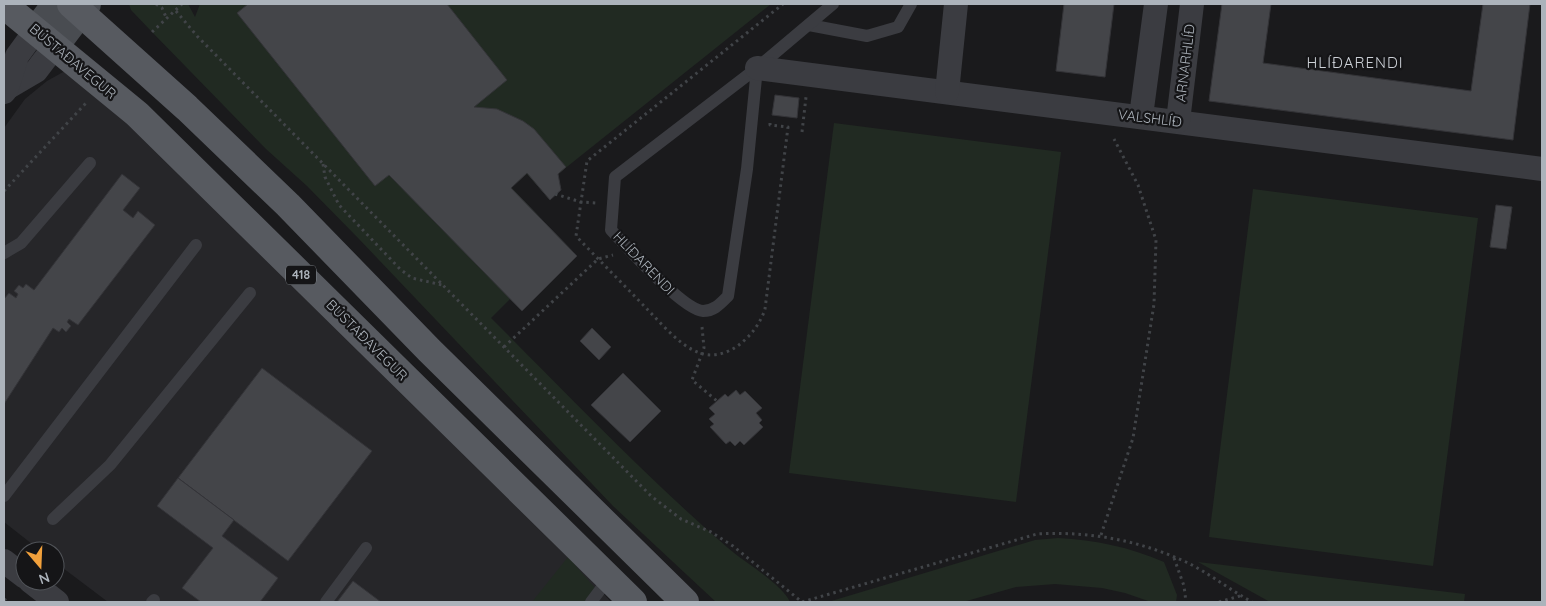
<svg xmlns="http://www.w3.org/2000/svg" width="1546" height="606" viewBox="0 0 1546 606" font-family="Quicksand,sans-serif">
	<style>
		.built { fill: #262629 }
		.green { fill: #212a22 }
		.building { fill: #444549; stroke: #343438 }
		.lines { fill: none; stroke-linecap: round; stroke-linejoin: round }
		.path { stroke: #414448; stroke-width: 3; stroke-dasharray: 2.5 4; stroke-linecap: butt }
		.lane { stroke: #3b3c41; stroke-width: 12 }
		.street { stroke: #3b3c41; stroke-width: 24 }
		.secondary { stroke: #494c51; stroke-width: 28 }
		.primary { stroke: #575a60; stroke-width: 28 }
		.labels { text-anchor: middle; stroke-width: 4.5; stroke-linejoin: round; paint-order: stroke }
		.shield { fill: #151517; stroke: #7f848a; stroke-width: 1 }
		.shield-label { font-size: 12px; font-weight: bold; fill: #acb3bb }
		.street-label { font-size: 14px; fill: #acb3bb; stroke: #151517 }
		.neighbourhood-label { font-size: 15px; letter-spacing: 1px; fill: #cdd1d7; stroke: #151517 }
	</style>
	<rect width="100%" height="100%" fill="#1a1a1c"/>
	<!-- built -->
	<path class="built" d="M 65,71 L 84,79 L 563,548 L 611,602 L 108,602 L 55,562 L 55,551 L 41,551 L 4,522 L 4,128 L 25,99 L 47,81 Z"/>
	<!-- green -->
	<g class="green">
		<path d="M 129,4 L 188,4 L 195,17 L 200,4 L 771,4 L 558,174 L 561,190 L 550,200 L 527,174 L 511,187 L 577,256 L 522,311 L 510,299 L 491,318 C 569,396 645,476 728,548 C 744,562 782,584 790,602 L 716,602 L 613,506 L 359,239 L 307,186 L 266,149 L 152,32 L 131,10 Z"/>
		<path d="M 834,123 L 1061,152 L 1016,502 L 789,473 Z"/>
		<path d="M 1253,189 L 1478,218 L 1433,566 L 1209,537 Z"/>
		<path d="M 1058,538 C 1096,540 1129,547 1164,562 L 1177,595 L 1176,602 L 1151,602 L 1125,593 L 1102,588 L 1055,584 L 1016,587 L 963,602 L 828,602 L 1035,540 Z"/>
		<path d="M 568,557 L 596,589 L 586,602 L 532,602 Z"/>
		<path d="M 1198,562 L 1465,594 L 1464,602 L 1270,602 Z"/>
	</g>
	<!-- building -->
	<g class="building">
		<path d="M 248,4 L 447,4 L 507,80 L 474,107 L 497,109 L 523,121 L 534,129 L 566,167 L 558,174 L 561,190 L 550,200 L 527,173 L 511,188 L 577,256 L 522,311 L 389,175 L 375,186 L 237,13 Z"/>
		<path d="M 1064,4 L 1114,4 L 1105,77 L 1056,71 Z"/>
		<path d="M 1222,4 L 1271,4 L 1263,63 L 1471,91 L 1483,4 L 1530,4 L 1513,140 L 1209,101 Z"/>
		<path d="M 775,95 L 799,98 L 797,118 L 772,115 Z"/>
		<path d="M 122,174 L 140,188 L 123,210 L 133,218 L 138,211 L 155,225 L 78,325 L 69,319 L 67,322 L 71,326 L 66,332 L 62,328 L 59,332 L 53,328 L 4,404 L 4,299 L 9,293 L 16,298 L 18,294 L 14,291 L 19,285 L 23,288 L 26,284 L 34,290 Z"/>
		<path d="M 1496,205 L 1512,207 L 1506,249 L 1490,247 Z"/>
		<path d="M 592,328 L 611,347 L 599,360 L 580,341 Z"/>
		<path d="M 262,368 L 372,451 L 288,561 L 178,478 Z"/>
		<path d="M 623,373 L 661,411 L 630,442 L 591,405 Z"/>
		<path d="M 736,390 L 740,395 L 745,391 L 762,408 L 756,413 L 762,420 L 759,423 L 763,427 L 744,445 L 740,441 L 735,446 L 730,441 L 726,444 L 710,427 L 714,424 L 709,419 L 715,414 L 709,408 L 725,394 L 728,397 Z"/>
		<path d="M 178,478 L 234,520 L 222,536 L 278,578 L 260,602 L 201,602 L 182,588 L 213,548 L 157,506 Z"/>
		<path d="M 353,581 L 381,602 L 337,602 Z"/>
	</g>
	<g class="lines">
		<!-- path -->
		<g class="path">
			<path d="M 156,4 L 162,8 L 166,17"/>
			<path d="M 176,11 L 197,36 L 651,496 L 681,519 L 711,532 L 733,546 L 802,602 L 1037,534 C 1089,531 1138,540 1186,562 C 1209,573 1230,590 1252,602"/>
			<path d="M 152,32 L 182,4"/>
			<path d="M 770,123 L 770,125 L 788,127 L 765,309 C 757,335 725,366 695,351 C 676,342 661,323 646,308 C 623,284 599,260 576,236 L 587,161 L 783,4"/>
			<path d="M 802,132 L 806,97"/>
			<path d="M 323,164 L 325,177 L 339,205 L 400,269 L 412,278 L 442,285"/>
			<path d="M 4,191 L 86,103"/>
			<path d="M 555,194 L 581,202 L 596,203"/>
			<path d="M 702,327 L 704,348 L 692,380 L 717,401"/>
			<path d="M 504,347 L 598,259 L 613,255"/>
			<path d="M 1101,535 L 1133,438 L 1154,304 L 1156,240 L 1138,185 L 1114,139"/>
			<path d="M 1174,558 L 1184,586 L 1186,602"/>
			<path d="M 4,599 L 8,602"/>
			<path d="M 1219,602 L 1240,596"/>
		</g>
		<!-- lane -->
		<g class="lane">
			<path d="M 809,25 L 867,36 L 898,27 L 911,4"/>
			<path d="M 757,68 L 747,169 L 728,296 C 720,304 714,311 703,311 C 683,310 626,246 611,230 L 615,177 L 757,68 L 833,4"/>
			<path d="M 4,253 L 21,243 L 90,163"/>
			<path d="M 4,496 L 196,245"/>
			<path d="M 53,519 L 110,465 L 250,293"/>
			<path d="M 152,602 L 154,600"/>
			<path d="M 326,602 L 366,548"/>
			<path d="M 591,602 L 609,578"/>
		</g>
		<!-- street -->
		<g class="street">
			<path d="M 757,68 L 1542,169"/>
			<path d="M 7,88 L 36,71 L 55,46"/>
			<path d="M 4,92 L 7,88 L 17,56 L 36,30"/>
			<path d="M 947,92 L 956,4"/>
			<path d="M 1141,116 L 1156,4"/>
			<path d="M 1178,121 L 1192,4"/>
			<path d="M 4,561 L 25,577"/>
			<path d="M 30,581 L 57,602"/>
		</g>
		<!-- secondary -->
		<g class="secondary">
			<path d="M 36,30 L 56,4"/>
			<path d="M 55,46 L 87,4"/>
		</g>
		<!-- primary -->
		<g class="primary">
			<path d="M 71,4 L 187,108 L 288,205 L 429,350 L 685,602"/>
			<path d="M 4,5 L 137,114 L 633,602"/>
		</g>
	</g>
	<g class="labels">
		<!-- shield labels -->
		<rect class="shield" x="286" y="265.5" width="30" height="19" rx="4"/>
		<g class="shield-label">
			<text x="301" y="279">418</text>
		</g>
		<!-- street labels -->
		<g class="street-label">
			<text transform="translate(73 61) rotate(40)" y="5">BÚSTAÐAVEGUR</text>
			<text transform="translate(1185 63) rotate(-83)" y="5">ARNARHLÍÐ</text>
			<text transform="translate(1150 118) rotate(7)" y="5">VALSHLÍÐ</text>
			<text transform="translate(644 263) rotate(46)" y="5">HLÍÐARENDI</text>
			<text transform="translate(367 340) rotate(45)" y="5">BÚSTAÐAVEGUR</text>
		</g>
		<!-- neighbourhood labels -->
		<g class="neighbourhood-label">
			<text x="1355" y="68">HLÍÐARENDI</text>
		</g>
	</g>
	<!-- border -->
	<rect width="1546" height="606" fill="none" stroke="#acb3bb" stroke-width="10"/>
	<!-- north arrow -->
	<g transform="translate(40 566) rotate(161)"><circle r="24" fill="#151517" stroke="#515459"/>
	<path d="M0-4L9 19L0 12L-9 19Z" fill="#f2a13c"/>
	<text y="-8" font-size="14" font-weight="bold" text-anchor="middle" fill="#acb3bb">N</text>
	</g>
</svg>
